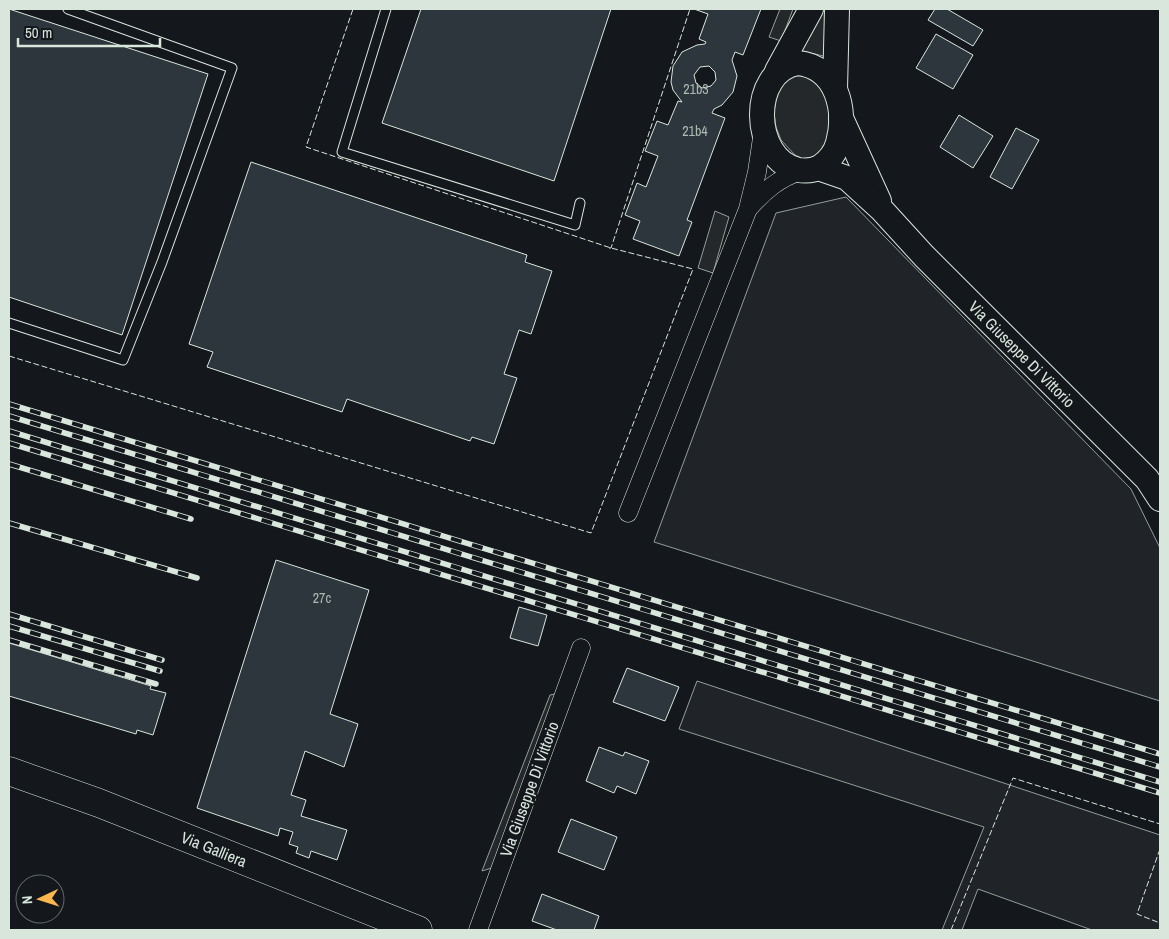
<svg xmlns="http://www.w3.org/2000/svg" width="1169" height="939" viewBox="0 0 1169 939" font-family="'Archivo Narrow',sans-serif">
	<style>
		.green { fill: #202428; stroke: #939e99 }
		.parking { fill: #24282b; stroke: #939e99 }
		.building { fill: #2c363c; stroke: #d8e6dc; fill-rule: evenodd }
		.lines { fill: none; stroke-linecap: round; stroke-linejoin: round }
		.lane-casing { stroke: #d8e6dc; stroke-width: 11 }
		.street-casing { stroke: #d8e6dc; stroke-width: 19 }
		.secondary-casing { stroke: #d8e6dc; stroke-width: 26 }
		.primary-casing { stroke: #d8e6dc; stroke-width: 29 }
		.lane { stroke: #14181c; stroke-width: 9 }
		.street { stroke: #14181c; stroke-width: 18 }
		.secondary { stroke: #14181c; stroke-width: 24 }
		.primary { stroke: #14181c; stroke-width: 28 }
		.rail-casing { stroke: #d8e6dc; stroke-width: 5.5 }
		.rail { stroke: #14181c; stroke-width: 4; stroke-dasharray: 11; stroke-linecap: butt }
		.fence { stroke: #d8e6dc; stroke-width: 1; stroke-dasharray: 6 2.5; stroke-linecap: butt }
		.labels { text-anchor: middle; stroke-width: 4; stroke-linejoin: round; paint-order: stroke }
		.number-label { font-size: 14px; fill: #adbab4 }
		.street-label { font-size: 16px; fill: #d8e6dc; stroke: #14181c }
	</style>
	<rect width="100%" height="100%" fill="#14181c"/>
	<!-- green -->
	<g class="green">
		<path d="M 846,197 L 1131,489 L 1160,548 L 1160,701 L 654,542 L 776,213 Z"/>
		<path d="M 697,681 L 1160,835 L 1160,930 L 1092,930 L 978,889 L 962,930 L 942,930 L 984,827 L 679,729 Z"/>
	</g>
	<!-- parking -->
	<g class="parking">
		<path d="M 780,9 L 793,9 L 781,41 L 769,37 Z"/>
		<path d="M 821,9 L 830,9 L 827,57 L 799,50 Z"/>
		<path d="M 797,75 L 814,79 L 828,95 L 832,129 L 825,147 L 814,157 L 803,159 L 795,155 L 781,140 L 776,127 L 774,113 L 777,92 L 785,79 Z"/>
		<path d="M 715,211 L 729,217 L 713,273 L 698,268 Z"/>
		<path d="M 565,692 L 495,867 L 482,871 L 550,695 Z"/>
	</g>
	<!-- building -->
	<g class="building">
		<path d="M 9,9 L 208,74 L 122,335 L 9,297 Z"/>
		<path d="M 421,9 L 611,9 L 554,181 L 382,123 Z"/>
		<path d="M 694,9 L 761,9 L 743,55 L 735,52 L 732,60 L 737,76 L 733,92 L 722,105 L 714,109 L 712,113 L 725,118 L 687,220 L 692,222 L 679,256 L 633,239 L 640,221 L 625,215 L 637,183 L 646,187 L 658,156 L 645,151 L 657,121 L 668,125 L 678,101 L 682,102 L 673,90 L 671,82 L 673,66 L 682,52 L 697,45 L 705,44 L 706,42 L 699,39 L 708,14 ZM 709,66 L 715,72 L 716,80 L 711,86 L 702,88 L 696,83 L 694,75 L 700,67 Z"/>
		<path d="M 935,9 L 947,9 L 983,30 L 973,46 L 928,20 Z"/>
		<path d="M 936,34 L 973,55 L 953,89 L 916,68 Z"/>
		<path d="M 959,115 L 993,136 L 973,168 L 940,147 Z"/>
		<path d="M 1016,128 L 1039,140 L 1012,189 L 990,177 Z"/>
		<path d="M 251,162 L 527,255 L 525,262 L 552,271 L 531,334 L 519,330 L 504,374 L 517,378 L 494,444 L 472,437 L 470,441 L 347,399 L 342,412 L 207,367 L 213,352 L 189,344 Z"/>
		<path d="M 276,560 L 369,590 L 330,714 L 358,724 L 344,767 L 305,751 L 291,795 L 306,800 L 301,816 L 347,830 L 337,860 L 311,851 L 309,858 L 296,853 L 298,847 L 289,844 L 293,832 L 280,828 L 278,836 L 197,808 Z"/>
		<path d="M 519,607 L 547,615 L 538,646 L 510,638 Z"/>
		<path d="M 9,643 L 151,686 L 150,689 L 166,693 L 153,735 L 137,730 L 136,734 L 9,696 Z"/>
		<path d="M 627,668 L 679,687 L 665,721 L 613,702 Z"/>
		<path d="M 599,747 L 623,756 L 625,752 L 649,761 L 636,794 L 617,786 L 614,793 L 586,781 Z"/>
		<path d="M 571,819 L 617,837 L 604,870 L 558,852 Z"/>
		<path d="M 542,894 L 599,916 L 594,930 L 557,930 L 532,921 Z"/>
	</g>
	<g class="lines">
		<!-- lane casing -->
		<g class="lane-casing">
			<g id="lane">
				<path d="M 386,9 L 342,152 L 575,225 L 580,203"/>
				<path d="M 9,323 L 123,360 L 162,262 L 232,68 L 68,9"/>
			</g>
		</g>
		<!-- street casing -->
		<g class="street-casing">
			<g id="street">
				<path d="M 749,208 C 764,191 779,178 801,171"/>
				<path d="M 628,513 L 748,209 L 757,172 L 763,131"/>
				<path d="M 478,930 L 581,648"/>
			</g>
		</g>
		<!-- secondary casing -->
		<g class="secondary-casing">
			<g id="secondary">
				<path d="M 798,63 C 837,67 847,110 838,143 C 835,154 829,161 820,167 C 813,171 805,171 798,170 C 751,159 749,71 798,63 Z"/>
				<path d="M 777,71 L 811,9"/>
				<path d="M 835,89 L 837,9"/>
				<path d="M 841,118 L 879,201"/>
				<path d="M 818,168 L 847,178 L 882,210 L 924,256 L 1147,479 L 1160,499"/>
			</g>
		</g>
		<!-- primary casing -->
		<g class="primary-casing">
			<path id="primary" d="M 9,771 L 99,803 L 418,930"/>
		</g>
		<!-- lane -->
		<use href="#lane" class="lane"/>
		<!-- street -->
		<use href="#street" class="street"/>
		<!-- secondary -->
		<use href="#secondary" class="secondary"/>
		<!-- primary -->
		<use href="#primary" class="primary"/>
		<!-- rail casing -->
		<g class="rail-casing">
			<g id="rail">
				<path d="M 9,404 L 1160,754"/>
				<path d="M 9,416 L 1160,767"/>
				<path d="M 9,431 L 1160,782"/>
				<path d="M 9,443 L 1160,793"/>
				<path d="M 9,464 L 191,519"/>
				<path d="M 9,523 L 197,578"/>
				<path d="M 9,614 L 162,660"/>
				<path d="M 9,626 L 160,671"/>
				<path d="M 9,640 L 156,684"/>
			</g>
		</g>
		<!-- rail -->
		<use href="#rail" class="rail"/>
		<!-- fence -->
		<g class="fence">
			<path d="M 609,248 L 611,248 L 690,9"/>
			<path d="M 9,356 L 591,533 L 693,269 L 611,248 L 306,147 L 353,9"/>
			<path d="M 1160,849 L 1137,914 L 1160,923"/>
			<path d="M 951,930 L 1013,778 L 1160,824"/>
		</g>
	</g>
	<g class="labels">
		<!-- number labels -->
		<g class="number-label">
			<text x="696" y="94">21b3</text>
			<text x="695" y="136">21b4</text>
			<text x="322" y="603">27c</text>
		</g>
		<!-- street labels -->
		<g class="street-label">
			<text transform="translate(1022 354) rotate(45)" y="6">Via Giuseppe Di Vittorio</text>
			<text transform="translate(529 789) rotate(-70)" y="6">Via Giuseppe Di Vittorio</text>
			<text transform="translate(214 849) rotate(22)" y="6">Via Galliera</text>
		</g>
	</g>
	<!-- border -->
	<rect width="1169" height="939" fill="none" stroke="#d8e6dc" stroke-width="20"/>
	<!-- north arrow -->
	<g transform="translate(40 899) rotate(266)"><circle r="24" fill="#14181c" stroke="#626a69"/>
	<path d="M0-4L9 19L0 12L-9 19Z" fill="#ffb74d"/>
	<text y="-8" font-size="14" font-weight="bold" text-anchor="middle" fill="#d8e6dc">N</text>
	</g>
	<!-- scale -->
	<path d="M18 38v8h142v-8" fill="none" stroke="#d8e6dc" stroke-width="2.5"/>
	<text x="25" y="38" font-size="15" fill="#d8e6dc" stroke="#14181c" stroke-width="4" paint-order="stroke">50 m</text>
</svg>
